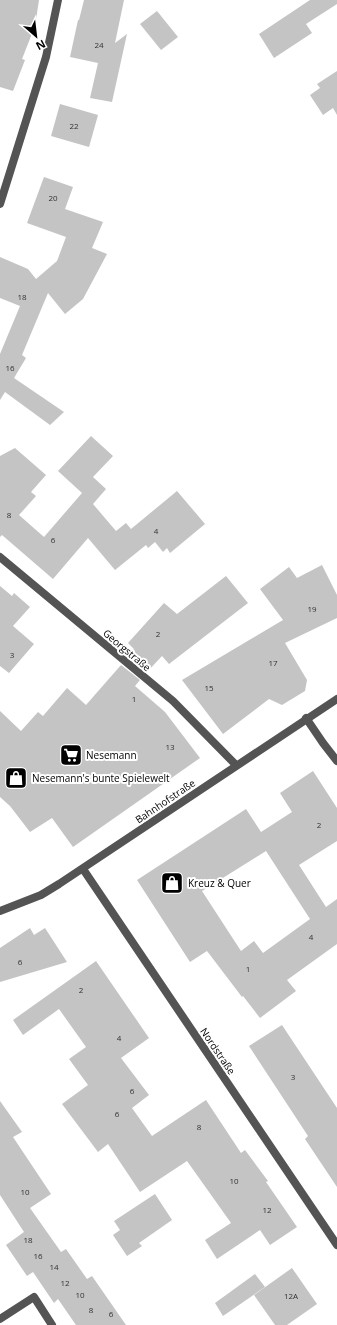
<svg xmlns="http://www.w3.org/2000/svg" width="337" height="1325" viewBox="0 0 337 1325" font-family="'Open Sans',sans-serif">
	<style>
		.building { fill: #c4c4c4; fill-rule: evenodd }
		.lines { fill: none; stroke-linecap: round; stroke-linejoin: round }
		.minor { stroke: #545454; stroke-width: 8 }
		.labels { text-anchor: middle; stroke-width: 4; stroke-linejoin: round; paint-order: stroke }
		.number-label { font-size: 8px; fill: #313131 }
		.street-label { font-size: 10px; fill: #000; stroke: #fff }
		.poi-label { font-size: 10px; fill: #000; stroke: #fff; text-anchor: start }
	</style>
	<rect width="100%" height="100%" fill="#fff"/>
	<!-- building -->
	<g class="building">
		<path d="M 0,0 L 39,0 L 35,26 L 22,59 L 25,60 L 13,91 L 0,87 Z"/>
		<path d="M 84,0 L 124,0 L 115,43 L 127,34 L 112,102 L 90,98 L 98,63 L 70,57 L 78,20 L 79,20 Z"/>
		<path d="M 310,0 L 337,0 L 337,4 L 306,24 L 312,33 L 274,58 L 259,34 Z"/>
		<path d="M 157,11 L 178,37 L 161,50 L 140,24 Z"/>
		<path d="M 337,71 L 337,115 L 333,108 L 323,115 L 310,95 L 320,88 L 317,84 Z"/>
		<path d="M 60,104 L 98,115 L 89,147 L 51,136 Z"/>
		<path d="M 44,177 L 73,187 L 65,209 L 103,222 L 92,248 L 107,254 L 83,299 L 65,314 L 48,293 L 22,355 L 26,358 L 14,378 L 64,412 L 50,425 L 5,392 L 0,400 L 0,354 L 20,306 L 0,298 L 0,257 L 28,269 L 36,279 L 57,261 L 66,237 L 27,223 Z"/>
		<path d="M 91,436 L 113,456 L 93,477 L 106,489 L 93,504 L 116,531 L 126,523 L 131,529 L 177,491 L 205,524 L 170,553 L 167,548 L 163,552 L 155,542 L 148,548 L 146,545 L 115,570 L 88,538 L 53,579 L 2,535 L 0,537 L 0,456 L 15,448 L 46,475 L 31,492 L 36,496 L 19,515 L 44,537 L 82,493 L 58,471 Z"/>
		<path d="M 322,565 L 337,595 L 337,618 L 285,643 L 307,680 L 305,691 L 282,705 L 269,699 L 223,734 L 182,680 L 283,620 L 260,589 L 289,567 L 297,578 Z"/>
		<path d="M 226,576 L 248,603 L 169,664 L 162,656 L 147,672 L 128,656 L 134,649 L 128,643 L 164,603 L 177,614 Z"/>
		<path d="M 0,586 L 12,596 L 14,593 L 30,607 L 13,626 L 34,644 L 9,673 L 0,666 Z"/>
		<path d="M 121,665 L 140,680 L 135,686 L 165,712 L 200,758 L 73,847 L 52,818 L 30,832 L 10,806 L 0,797 L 0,711 L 21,731 L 38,712 L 43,716 L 67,688 L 86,705 Z"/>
		<path d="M 313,771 L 337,808 L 337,841 L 299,865 L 326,907 L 337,899 L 337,944 L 287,980 L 296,991 L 260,1018 L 243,996 L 242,997 L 207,951 L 190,962 L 137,880 L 246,809 L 261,832 L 292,812 L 280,793 ZM 266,851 L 310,919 L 263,953 L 254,941 L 241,951 L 202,891 Z"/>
		<path d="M 30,928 L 34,935 L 45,928 L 67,962 L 0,982 L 0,948 Z"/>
		<path d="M 96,961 L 149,1038 L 121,1058 L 149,1095 L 132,1108 L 152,1136 L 206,1100 L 241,1153 L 245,1150 L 268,1181 L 266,1182 L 297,1227 L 270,1245 L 260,1230 L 217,1259 L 205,1240 L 231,1223 L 187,1161 L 140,1192 L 108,1144 L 98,1152 L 62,1104 L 88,1085 L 69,1059 L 86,1047 L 59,1009 L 23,1035 L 13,1020 Z"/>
		<path d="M 282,1025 L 337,1108 L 337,1187 L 305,1139 L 308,1136 L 249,1046 Z"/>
		<path d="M 0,1101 L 22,1132 L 13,1137 L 51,1194 L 30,1208 L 61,1252 L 66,1249 L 87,1279 L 92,1276 L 126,1325 L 76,1325 L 58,1299 L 54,1303 L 33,1272 L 27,1276 L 6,1245 L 24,1232 L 0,1195 Z"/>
		<path d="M 155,1194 L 172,1220 L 139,1243 L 142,1246 L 127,1256 L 113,1235 L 120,1230 L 114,1221 Z"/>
		<path d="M 292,1268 L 317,1304 L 287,1325 L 275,1325 L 254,1295 Z"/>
		<path d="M 255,1274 L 265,1287 L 223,1316 L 215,1303 Z"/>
	</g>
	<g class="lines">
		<!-- minor -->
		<g class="minor">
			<path d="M 0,204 L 46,57 L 58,0"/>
			<path d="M 0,557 L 173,701 L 236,765"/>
			<path d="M 306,718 L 323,743 L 337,761"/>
			<path d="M 83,869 L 337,1245"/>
			<path d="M 0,911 L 41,895 L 59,884 L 337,699"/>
			<path d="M 0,1319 L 34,1297 L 52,1325"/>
		</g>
	</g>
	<!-- icons -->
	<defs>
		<g id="supermarket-square" transform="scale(1.15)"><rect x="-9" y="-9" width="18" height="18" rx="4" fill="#000" stroke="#fff"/><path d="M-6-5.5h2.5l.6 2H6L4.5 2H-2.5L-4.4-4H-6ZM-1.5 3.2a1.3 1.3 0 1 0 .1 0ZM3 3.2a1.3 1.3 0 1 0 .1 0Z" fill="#fff"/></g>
		<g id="shop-square" transform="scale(1.15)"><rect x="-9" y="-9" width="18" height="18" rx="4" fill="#000" stroke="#fff"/><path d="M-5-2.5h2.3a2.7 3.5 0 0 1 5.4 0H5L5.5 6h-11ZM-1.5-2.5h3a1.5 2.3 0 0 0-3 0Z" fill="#fff"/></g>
	</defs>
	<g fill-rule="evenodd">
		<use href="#supermarket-square" x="71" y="755"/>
		<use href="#shop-square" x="16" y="778"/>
		<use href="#shop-square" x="172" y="883"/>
	</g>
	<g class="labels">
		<!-- number labels -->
		<g class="number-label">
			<text x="99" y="48">24</text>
			<text x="74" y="129">22</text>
			<text x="53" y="201">20</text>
			<text x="22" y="300">18</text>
			<text x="10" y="371">16</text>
			<text x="9" y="518">8</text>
			<text x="156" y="534">4</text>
			<text x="53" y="543">6</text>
			<text x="312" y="612">19</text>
			<text x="158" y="637">2</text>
			<text x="12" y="658">3</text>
			<text x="273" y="666">17</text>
			<text x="209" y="691">15</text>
			<text x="134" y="702">1</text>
			<text x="170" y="750">13</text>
			<text x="319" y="828">2</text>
			<text x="311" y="940">4</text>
			<text x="20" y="965">6</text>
			<text x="248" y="972">1</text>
			<text x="81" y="993">2</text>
			<text x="119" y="1041">4</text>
			<text x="293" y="1080">3</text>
			<text x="132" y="1094">6</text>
			<text x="117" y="1117">6</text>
			<text x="199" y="1130">8</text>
			<text x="234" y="1184">10</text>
			<text x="25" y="1195">10</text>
			<text x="267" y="1213">12</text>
			<text x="28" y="1243">18</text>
			<text x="38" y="1259">16</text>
			<text x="54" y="1270">14</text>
			<text x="65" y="1286">12</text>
			<text x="80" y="1298">10</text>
			<text x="291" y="1299">12A</text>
			<text x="91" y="1313">8</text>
			<text x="111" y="1317">6</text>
		</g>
		<!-- street labels -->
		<g class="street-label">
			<text transform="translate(127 650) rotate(40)" y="4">Georgstraße</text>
			<text transform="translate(165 801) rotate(-34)" y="4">Bahnhofstraße</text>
			<text transform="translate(218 1051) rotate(56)" y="4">Nordstraße</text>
		</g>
		<!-- poi labels -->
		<g class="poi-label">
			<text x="86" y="759">Nesemann</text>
			<text x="32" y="782">Nesemann's bunte Spielewelt</text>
			<text x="188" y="887">Kreuz &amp; Quer</text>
		</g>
	</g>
	<!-- north arrow -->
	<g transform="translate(36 36) rotate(152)" stroke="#ffffff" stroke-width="3" paint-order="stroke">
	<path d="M0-3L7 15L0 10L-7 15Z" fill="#000000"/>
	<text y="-6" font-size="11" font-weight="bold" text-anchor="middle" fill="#000000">N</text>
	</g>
</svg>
